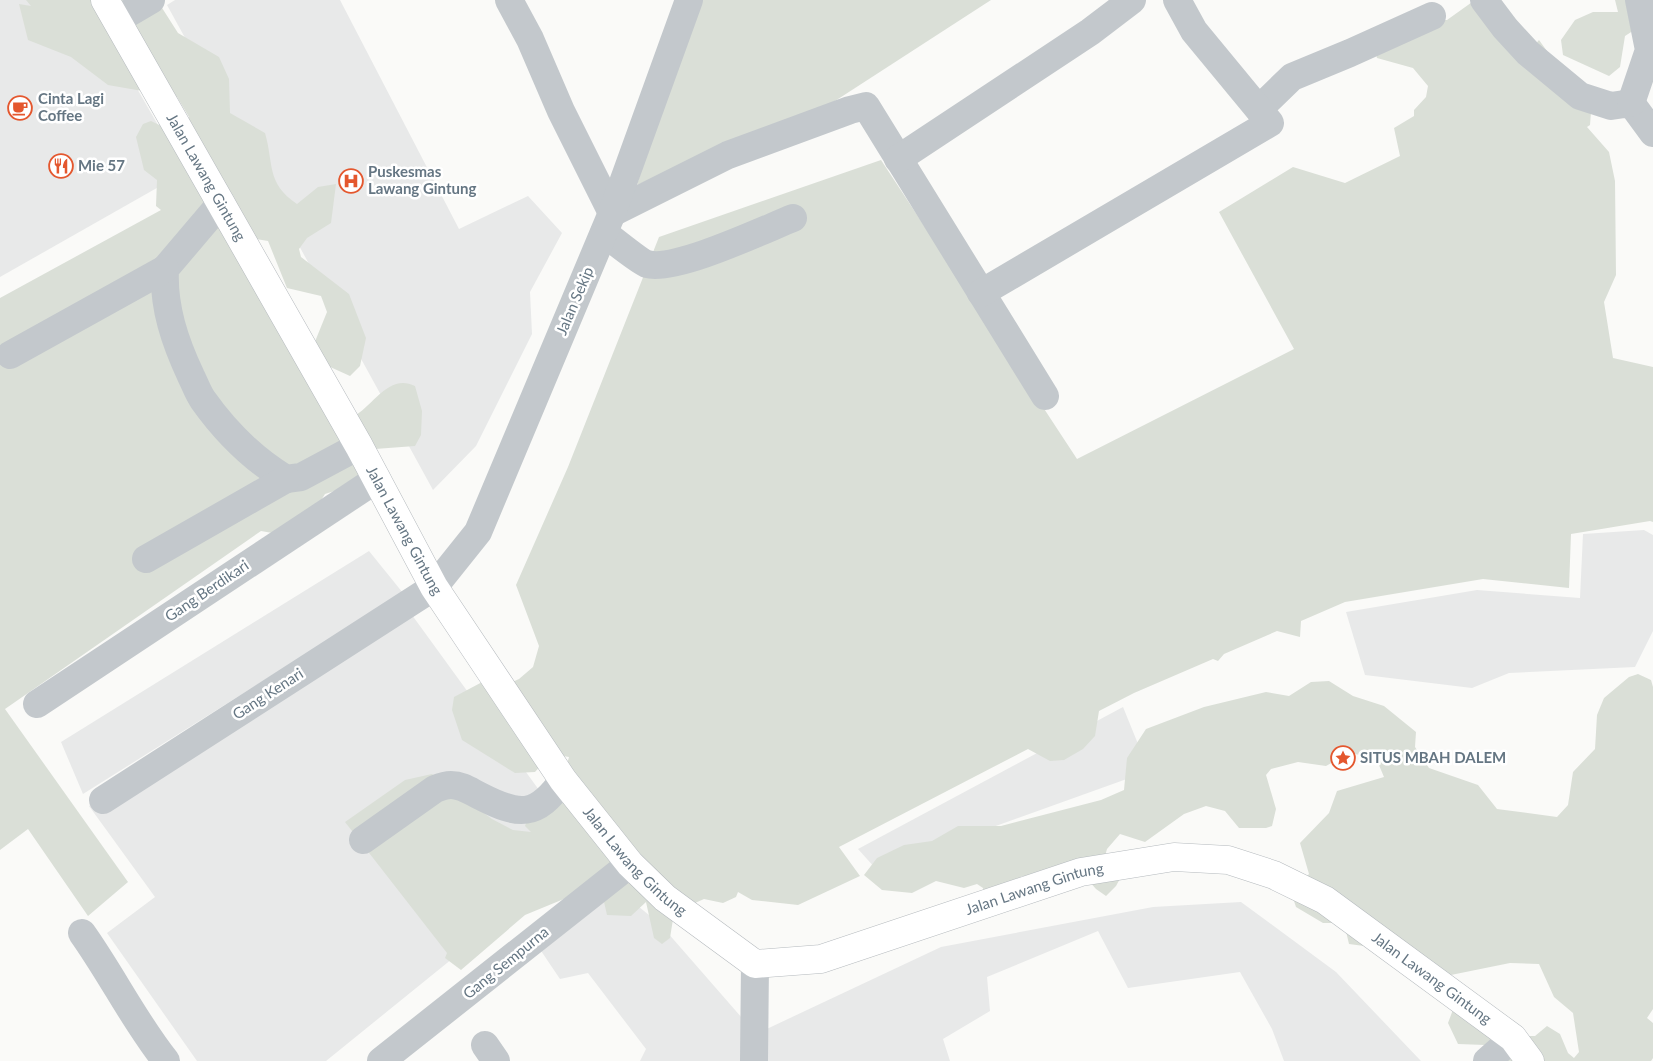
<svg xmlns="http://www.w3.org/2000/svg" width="1653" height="1061" viewBox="0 0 1653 1061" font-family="Lato,sans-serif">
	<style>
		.built { fill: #e8e9e9 }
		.green { fill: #dadfd7 }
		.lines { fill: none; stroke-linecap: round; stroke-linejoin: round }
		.major-casing { stroke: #b5babe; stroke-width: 29 }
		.minor { stroke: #c3c8cc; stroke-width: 28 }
		.major { stroke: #fff; stroke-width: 28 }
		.labels { text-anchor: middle; stroke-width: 5; stroke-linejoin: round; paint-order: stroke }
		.poi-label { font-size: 15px; font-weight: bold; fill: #657683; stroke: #fff; text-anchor: start }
		.street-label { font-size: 15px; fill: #657683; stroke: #fff }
	</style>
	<rect width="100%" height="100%" fill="#fafaf8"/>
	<!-- built -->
	<g class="built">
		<path d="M 0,0 L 86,0 L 185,172 L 0,277 Z"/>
		<path d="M 175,0 L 340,0 L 459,229 L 528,196 L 562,233 L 530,292 L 532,334 L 476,446 L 433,490 L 167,5 Z"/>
		<path d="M 1644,530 L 1653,535 L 1653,631 L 1635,667 L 1509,673 L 1472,688 L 1365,675 L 1346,612 L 1477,590 L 1580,598 L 1583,534 Z"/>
		<path d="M 369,551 L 403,593 L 83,794 L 61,742 Z"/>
		<path d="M 404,604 L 584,852 L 326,1061 L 197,1061 L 107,933 L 155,897 L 89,806 Z"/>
		<path d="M 1123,707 L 1149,771 L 876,869 L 858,849 Z"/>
		<path d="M 601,876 L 660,924 L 756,1034 L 941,947 L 1153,907 L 1241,902 L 1336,972 L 1421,1061 L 1284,1061 L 1272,1029 L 1240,972 L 1128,988 L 1098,931 L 987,977 L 990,1011 L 943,1039 L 950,1061 L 640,1061 L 646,1049 L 588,973 L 560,979 L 533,939 Z"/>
	</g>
	<!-- green -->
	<g class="green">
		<path d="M 26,0 L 157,0 L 178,33 L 219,57 L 229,79 L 230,113 L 265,133 C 274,164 266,183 297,204 L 318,187 L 336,184 L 331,223 L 307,238 L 299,249 L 301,257 L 349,294 L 366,338 L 360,366 L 350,376 L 317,361 L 314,344 L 327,312 L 321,296 L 287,288 L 268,241 L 256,239 L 241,246 L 338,421 C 342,420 348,419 353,417 C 373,406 389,373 415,386 L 422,411 L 421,435 L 415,446 L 375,449 L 367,459 L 372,479 L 325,494 L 302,530 L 278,534 L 261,531 L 5,709 L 128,882 L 88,916 L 28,829 L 0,850 L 0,298 L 161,210 L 156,206 L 157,180 L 144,170 L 136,137 L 143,124 L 151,121 L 174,132 L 187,126 L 189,117 L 177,97 L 108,85 L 71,57 L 28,40 L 19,4 L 31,6 Z"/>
		<path d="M 692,0 L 991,0 L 835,101 L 637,185 Z"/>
		<path d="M 1475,0 L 1527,54 L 1539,40 L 1591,112 L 1590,125 L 1587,127 L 1609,152 L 1615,181 L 1616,275 L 1604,302 L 1613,358 L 1653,367 L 1653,522 L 1650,521 L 1571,534 L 1569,588 L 1483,579 L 1345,602 L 1301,621 L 1300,637 L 1277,631 L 1224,654 L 1218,661 L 1213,659 L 1134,693 L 1099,711 L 1095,736 L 1083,749 L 1064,760 L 1050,761 L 1028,749 L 839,847 L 860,876 L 798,905 L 752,900 L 738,892 L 736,897 L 723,903 L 704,899 L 686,907 L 673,919 L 670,938 L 662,944 L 654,938 L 646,902 L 631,916 L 607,915 L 602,893 L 593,887 L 525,915 L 461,970 L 445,958 L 447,953 L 345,822 L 405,780 L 432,774 L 492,819 L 513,830 L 531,832 L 525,826 L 535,799 L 563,779 L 569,757 L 551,754 L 535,772 L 515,773 L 462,740 L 452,710 L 454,697 L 486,680 L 508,684 L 519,679 L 533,667 L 539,646 L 516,585 L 568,467 L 659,237 L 881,160 L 1077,459 L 1294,349 L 1219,212 L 1293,167 L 1345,183 L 1400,156 L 1394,128 L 1414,116 L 1414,110 L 1426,97 L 1428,86 L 1413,68 L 1377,58 L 1373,41 L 1396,20 L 1447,20 Z"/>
		<path d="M 1615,0 L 1653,0 L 1645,23 L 1625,36 L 1620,67 L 1609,76 L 1563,55 L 1561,40 L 1575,20 L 1593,12 L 1618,12 Z"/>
		<path d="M 1638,674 L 1651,680 L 1653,687 L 1653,1009 L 1647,1018 L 1653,1023 L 1653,1058 L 1651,1061 L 1484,1061 L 1485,1045 L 1458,1044 L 1448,1023 L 1460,991 L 1501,1012 L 1519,1036 L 1535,1036 L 1547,1026 L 1560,1034 L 1568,1053 L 1574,1058 L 1579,1052 L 1573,1013 L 1554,997 L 1539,964 L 1510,963 L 1441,977 L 1383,939 L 1364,946 L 1349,944 L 1344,923 L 1323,923 L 1296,907 L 1291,892 L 1309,874 L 1300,843 L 1329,813 L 1337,791 L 1384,777 L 1376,758 L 1349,753 L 1326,766 L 1298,762 L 1271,769 L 1266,775 L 1276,809 L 1272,826 L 1266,828 L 1239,828 L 1225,811 L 1206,806 L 1184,814 L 1145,842 L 1120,834 L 1107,849 L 1105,856 L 1129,862 L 1116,886 L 1106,896 L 1096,889 L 1081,872 L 1038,881 L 1022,876 L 986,908 L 983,888 L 977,884 L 964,888 L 936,881 L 912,893 L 882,890 L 864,875 L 877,858 L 904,845 L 932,841 L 958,826 L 1001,826 L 1101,800 L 1124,790 L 1127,758 L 1146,729 L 1204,707 L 1266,692 L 1289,696 L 1311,682 L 1329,681 L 1353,696 L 1384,706 L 1416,732 L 1415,747 L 1429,768 L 1478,785 L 1497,809 L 1557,817 L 1568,805 L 1573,772 L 1595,749 L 1597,715 L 1604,698 L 1629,677 Z"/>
	</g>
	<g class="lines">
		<!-- major casing -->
		<g class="major-casing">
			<g id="major">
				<path id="s1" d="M 105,0 L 359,446 L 434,587 L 563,780 L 630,864 L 665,898 L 755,964 L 821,959 L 1081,872 L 1174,857 L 1228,860 L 1274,875 L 1325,900 L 1513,1038 L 1530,1061"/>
			</g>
		</g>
		<!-- minor -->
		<g class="minor">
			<path d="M 509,0 L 530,39 L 561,111 L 612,213 L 728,155 L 850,110 L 866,106 L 1045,396"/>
			<path d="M 1484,0 L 1505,28 L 1528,53 L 1580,96 L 1611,106 L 1631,103 L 1653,133"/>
			<path d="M 117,20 L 151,0"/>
			<path d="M 1631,103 L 1649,50 L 1639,0"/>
			<path d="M 1259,109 L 1292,77 L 1350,53 L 1432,16"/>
			<path d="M 898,159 L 1090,32 L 1132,0"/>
			<path d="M 221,203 L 165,269 C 163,307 175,342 191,376 C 195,384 198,393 203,400 C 225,431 253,459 286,479 L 301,477 L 359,446"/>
			<path d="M 604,233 C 612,239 640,262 647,264 C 675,272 763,230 793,218"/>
			<path d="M 981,293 C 1078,237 1173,179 1270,123 L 1194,31 L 1177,0"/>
			<path d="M 10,355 L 165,269"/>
			<path d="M 146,559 L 286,479"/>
			<path d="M 37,704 L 377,479"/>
			<path d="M 103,800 L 434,587 L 478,532 L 612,213 L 689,0"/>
			<path d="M 363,840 L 435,789 C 440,787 446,785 451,785 C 462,785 470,791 480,796 C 519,816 536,818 563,780"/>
			<path d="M 82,933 C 112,975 134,1021 166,1061"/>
			<path d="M 485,1045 L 496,1061"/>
			<path d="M 381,1061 L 630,864"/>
			<path d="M 754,1061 L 755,964"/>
			<path d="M 1487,1061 L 1513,1038"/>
		</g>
		<!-- major -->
		<use href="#major" class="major"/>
	</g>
	<!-- icons -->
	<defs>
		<g id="cafe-ring" transform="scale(1.25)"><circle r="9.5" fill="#fff" stroke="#e4572e" stroke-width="1.5"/><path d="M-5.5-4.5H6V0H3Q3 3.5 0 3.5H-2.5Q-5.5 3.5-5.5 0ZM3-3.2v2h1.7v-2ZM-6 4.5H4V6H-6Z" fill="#e4572e"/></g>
		<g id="restaurant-ring" transform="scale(1.25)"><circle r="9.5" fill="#fff" stroke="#e4572e" stroke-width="1.5"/><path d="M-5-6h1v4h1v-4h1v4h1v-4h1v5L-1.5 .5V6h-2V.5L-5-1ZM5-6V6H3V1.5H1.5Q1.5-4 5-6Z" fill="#e4572e"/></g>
		<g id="hospital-ring" transform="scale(1.25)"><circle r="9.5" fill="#fff" stroke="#e4572e" stroke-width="1.5"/><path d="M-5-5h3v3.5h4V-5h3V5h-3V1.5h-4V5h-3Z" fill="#e4572e"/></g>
		<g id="sight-ring" transform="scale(1.25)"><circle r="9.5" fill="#fff" stroke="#e4572e" stroke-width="1.5"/><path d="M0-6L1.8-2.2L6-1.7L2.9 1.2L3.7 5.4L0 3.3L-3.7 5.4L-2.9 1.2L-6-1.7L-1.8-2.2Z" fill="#e4572e"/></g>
	</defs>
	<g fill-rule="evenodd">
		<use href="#cafe-ring" x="20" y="108"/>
		<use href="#restaurant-ring" x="61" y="166"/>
		<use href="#hospital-ring" x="351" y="181"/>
		<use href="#sight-ring" x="1343" y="758"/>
	</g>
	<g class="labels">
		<!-- poi labels -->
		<g class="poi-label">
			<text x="38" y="104">Cinta Lagi<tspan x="38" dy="17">Coffee</tspan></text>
			<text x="78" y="171">Mie 57</text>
			<text x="368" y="177">Puskesmas<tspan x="368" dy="17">Lawang Gintung</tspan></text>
			<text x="1360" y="763">SITUS MBAH DALEM</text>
		</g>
		<!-- street labels -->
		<g class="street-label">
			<text dy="5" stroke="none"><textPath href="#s1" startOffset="204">Jalan Lawang Gintung</textPath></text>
			<text transform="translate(575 301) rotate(-67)" y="5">Jalan Sekip</text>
			<text dy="5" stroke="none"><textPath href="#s1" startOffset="609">Jalan Lawang Gintung</textPath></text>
			<text transform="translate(207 591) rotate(-34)" y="5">Gang Berdikari</text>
			<text transform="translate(268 694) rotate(-33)" y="5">Gang Kenari</text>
			<text dy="5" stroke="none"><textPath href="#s1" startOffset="1014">Jalan Lawang Gintung</textPath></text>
			<text dy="5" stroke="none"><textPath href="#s1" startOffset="1464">Jalan Lawang Gintung</textPath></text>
			<text transform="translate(506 963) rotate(-39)" y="5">Gang Sempurna</text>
			<text dy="5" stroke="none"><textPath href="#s1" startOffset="1899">Jalan Lawang Gintung</textPath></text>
		</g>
	</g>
</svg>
